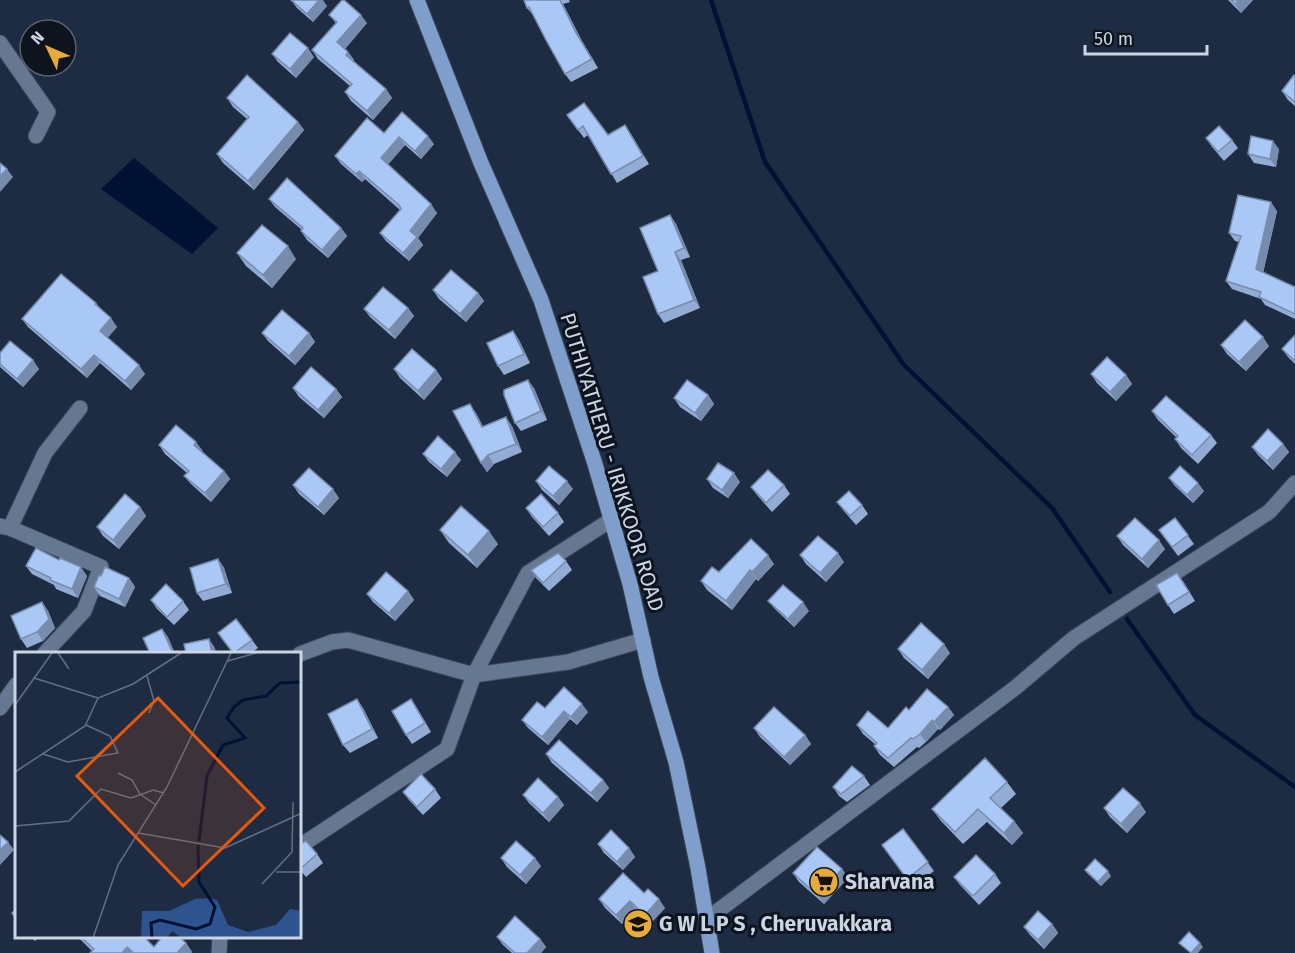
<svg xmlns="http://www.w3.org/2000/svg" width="1295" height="953" viewBox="0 0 1295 953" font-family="'Fira Sans',sans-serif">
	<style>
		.water { fill: #013 }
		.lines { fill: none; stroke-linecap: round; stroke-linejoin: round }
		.stream { stroke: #013; stroke-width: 4.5 }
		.minor-casing { stroke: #3a4659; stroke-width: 17 }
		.major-casing { stroke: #3a4659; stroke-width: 17 }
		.minor { stroke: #667792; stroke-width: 15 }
		.major { stroke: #809ecc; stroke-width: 15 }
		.wall { fill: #92acd4 }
		.shaded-wall { fill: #778cac }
		.building { fill: #aac8f6; stroke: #778cac; stroke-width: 1.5 }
		.labels { text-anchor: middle; stroke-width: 6; stroke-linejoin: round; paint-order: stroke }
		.street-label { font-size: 21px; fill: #ccd5e4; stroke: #0e141e }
		.poi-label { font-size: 21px; font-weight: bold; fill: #ccd5e4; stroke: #0e141e; text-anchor: start }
		.inset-river { fill: none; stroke: #013; stroke-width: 3 }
		.inset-road { fill: none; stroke: #637083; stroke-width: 1.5 }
		.view { fill: #e8590c; fill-opacity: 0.15; stroke: #e8590c; stroke-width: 3 }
		.inset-edge { fill: none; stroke: #ccd5e4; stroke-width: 3 }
	</style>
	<rect width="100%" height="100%" fill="#1d2c42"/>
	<!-- water -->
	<path class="water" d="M 134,158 L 218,228 L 192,254 L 101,189 Z"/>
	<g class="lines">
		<!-- stream -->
		<g class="stream">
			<path d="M 711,0 L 765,162 L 904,365 L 1052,508 L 1110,592"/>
			<path d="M 1127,619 L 1195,715 L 1295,787"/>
		</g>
		<!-- minor casing -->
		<g class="minor-casing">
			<g id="minor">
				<path d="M 0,43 L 48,112 L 36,136"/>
				<path d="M 0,526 L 10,528 L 101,567 L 84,611 L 45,653"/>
				<path d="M 10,528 L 45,453 L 80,408"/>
				<path d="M 300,654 L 332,642 L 348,640 L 474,675 L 568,662 L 643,640"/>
				<path d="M 0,708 L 16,685"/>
				<path d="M 300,846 L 447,749 L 474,675 L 528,573 L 611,520"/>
				<path d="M 707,919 L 1015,688 L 1074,638 L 1269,512 L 1295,483"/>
				<path d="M 219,953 L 220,936"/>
			</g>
		</g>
		<!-- major casing -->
		<g class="major-casing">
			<path id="major" d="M 417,0 L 481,163 L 541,300 L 595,464 L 630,584 L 651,677 L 676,762 L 698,868 L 712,953"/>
		</g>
		<!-- minor -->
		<use href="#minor" class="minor"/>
		<!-- major -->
		<use href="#major" class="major"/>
	</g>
	<!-- wall -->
	<g class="wall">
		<path d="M 291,0 L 327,6 L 313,22 L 297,8 Z"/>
		<path d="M 524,0 L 569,0 L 570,2 L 563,4 L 582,41 L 598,68 L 571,82 L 565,74 L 534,16 L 527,8 Z"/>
		<path d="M 1228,0 L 1253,0 L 1241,13 Z"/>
		<path d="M 329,15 L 367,23 L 345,49 L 348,52 L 354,60 L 353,61 L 386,89 L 392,98 L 373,120 L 351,101 L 345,92 L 350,86 L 318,59 L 312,50 L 336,23 Z"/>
		<path d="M 272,54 L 314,57 L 296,78 L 278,62 Z"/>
		<path d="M 1295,76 L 1295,106 L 1288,100 L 1282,91 Z"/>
		<path d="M 227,98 L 298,122 L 304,130 L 254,190 L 223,163 L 217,154 L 247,119 L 233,107 Z"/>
		<path d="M 567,115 L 608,135 L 625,125 L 649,164 L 617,183 L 588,135 L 584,138 Z"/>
		<path d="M 384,133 L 434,144 L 421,159 L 405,145 L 388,164 L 437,213 L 418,238 L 423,245 L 409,261 L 386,241 L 380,233 L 400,210 L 365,179 L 362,182 L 341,164 L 335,156 Z"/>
		<path d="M 1206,138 L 1232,140 L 1238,148 L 1224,161 L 1212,147 Z"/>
		<path d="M 1279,149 L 1276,167 L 1254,163 L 1248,154 Z"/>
		<path d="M 269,199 L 341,228 L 347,236 L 328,258 L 307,240 L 301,231 L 302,230 L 275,207 Z"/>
		<path d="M 1277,211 L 1263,273 L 1295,287 L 1295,319 L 1265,305 L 1261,299 L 1232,289 L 1226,281 L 1239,242 L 1235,241 L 1229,233 Z"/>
		<path d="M 670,215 L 676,224 L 690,257 L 681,260 L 700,308 L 664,323 L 658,314 L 658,271 Z"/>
		<path d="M 237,253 L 296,259 L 272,288 L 246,266 Z"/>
		<path d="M 433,290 L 478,293 L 484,301 L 466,322 L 439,299 Z"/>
		<path d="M 96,303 L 101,309 L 117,327 L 107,338 L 145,374 L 131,390 L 100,363 L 87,378 L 28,327 L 22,319 Z"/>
		<path d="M 408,308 L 414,316 L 395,339 L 370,317 L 364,309 Z"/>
		<path d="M 513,331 L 519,340 L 530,363 L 504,375 L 498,366 Z"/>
		<path d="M 262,333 L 309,333 L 315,342 L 295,365 L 268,341 Z"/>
		<path d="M 1295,335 L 1295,364 L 1288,357 L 1282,349 Z"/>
		<path d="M 1221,345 L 1269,346 L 1246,371 L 1227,354 Z"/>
		<path d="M 0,353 L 39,369 L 23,387 L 0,367 Z"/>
		<path d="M 394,369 L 436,370 L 442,379 L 424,400 L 400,378 Z"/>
		<path d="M 1091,374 L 1126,375 L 1132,384 L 1116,401 L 1097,383 Z"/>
		<path d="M 293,388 L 336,389 L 342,397 L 324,418 L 299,397 Z"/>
		<path d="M 534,388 L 547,420 L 521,431 L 515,423 Z"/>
		<path d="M 708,395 L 714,404 L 701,421 L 680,407 L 674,398 Z"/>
		<path d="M 1152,411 L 1211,435 L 1217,443 L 1198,464 L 1181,448 L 1175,439 L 1177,438 L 1158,420 Z"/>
		<path d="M 476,413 L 483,427 L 512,426 L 522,452 L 494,464 L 487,472 L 481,463 Z"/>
		<path d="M 196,442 L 202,452 L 224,471 L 230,479 L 211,502 L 191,484 L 184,476 L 187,473 L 165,454 L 159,445 Z"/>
		<path d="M 1283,444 L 1289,452 L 1273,470 L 1258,455 L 1252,447 Z"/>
		<path d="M 423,454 L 461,460 L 447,477 L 429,462 Z"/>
		<path d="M 1169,478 L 1204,491 L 1193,503 L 1175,486 Z"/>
		<path d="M 707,479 L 740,482 L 728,498 L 713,488 Z"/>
		<path d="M 536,481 L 573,489 L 559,505 L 542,490 Z"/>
		<path d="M 293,485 L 339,498 L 324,515 L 299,494 Z"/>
		<path d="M 784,485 L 790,494 L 772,512 L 757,495 L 751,487 Z"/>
		<path d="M 837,502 L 862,505 L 868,514 L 856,525 L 843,510 Z"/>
		<path d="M 140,507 L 146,516 L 119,549 L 103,536 L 97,527 Z"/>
		<path d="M 526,508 L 558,513 L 564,522 L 549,536 L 532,517 Z"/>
		<path d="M 1175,518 L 1194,544 L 1178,556 L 1159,530 Z"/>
		<path d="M 440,530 L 498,544 L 477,568 L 449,543 Z"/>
		<path d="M 1117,536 L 1165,549 L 1148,568 L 1123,545 Z"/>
		<path d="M 800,555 L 844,562 L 826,582 L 806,564 Z"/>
		<path d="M 218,559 L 224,568 L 232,593 L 203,601 L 197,593 Z"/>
		<path d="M 59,560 L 87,576 L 78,598 L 56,589 L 54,585 L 32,574 L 26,566 Z"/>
		<path d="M 566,561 L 572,570 L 549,591 L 537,579 L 531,570 Z"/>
		<path d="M 774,564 L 758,581 L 756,579 L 732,610 L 707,590 L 701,581 L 719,572 Z"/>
		<path d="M 129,578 L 135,587 L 125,607 L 100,596 L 94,587 Z"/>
		<path d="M 1183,581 L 1195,601 L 1174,614 L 1168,605 Z"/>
		<path d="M 408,591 L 414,600 L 395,621 L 373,602 L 367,594 Z"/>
		<path d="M 151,600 L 183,601 L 189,610 L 174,625 L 157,609 Z"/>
		<path d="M 768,601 L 809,611 L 794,627 L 775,609 Z"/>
		<path d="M 42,602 L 48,611 L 55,628 L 43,641 L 27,648 L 21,639 Z"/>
		<path d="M 236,619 L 258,648 L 251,653 L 232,653 Z"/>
		<path d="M 898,649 L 950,653 L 928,679 L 904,658 Z"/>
		<path d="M 948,707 L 954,715 L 940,730 L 938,729 L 926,742 L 919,748 L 917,747 L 894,767 L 880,755 L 874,746 L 876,745 L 863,734 L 857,725 L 888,728 L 909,710 Z"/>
		<path d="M 363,708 L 378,738 L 350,753 L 343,745 Z"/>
		<path d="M 417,708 L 431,732 L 412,744 L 406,735 Z"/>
		<path d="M 545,708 L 588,712 L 577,725 L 570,719 L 548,745 L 528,728 L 522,720 Z"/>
		<path d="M 754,728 L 805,735 L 811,744 L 790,765 L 760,737 Z"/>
		<path d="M 546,754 L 603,780 L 609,788 L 597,802 L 552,763 Z"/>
		<path d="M 864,776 L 870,785 L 847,802 L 839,796 L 833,787 Z"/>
		<path d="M 1007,782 L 1016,794 L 1001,808 L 1014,821 L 1023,833 L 1012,845 L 987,822 L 963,844 L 941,821 L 932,809 Z"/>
		<path d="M 435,789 L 441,798 L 423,815 L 409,800 L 403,792 Z"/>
		<path d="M 523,795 L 558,797 L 564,805 L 549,822 L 529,803 Z"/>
		<path d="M 1104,808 L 1146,812 L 1127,833 L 1110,817 Z"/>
		<path d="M 903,829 L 934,871 L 913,887 L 882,845 Z"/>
		<path d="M 300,844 L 317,854 L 323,863 L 306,877 L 300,870 Z"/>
		<path d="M 598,844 L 629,848 L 635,857 L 623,870 L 604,853 Z"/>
		<path d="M 501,858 L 541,866 L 526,884 L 507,867 Z"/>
		<path d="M 842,869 L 848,878 L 824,904 L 799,882 L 793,873 Z"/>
		<path d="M 1085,870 L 1111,876 L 1101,886 L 1088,874 Z"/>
		<path d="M 995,874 L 1001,883 L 979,905 L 960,885 L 954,877 Z"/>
		<path d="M 644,893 L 665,908 L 651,923 L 636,909 L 622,924 L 605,908 L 599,899 Z"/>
		<path d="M 1052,924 L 1058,933 L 1044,949 L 1030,935 L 1024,927 Z"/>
		<path d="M 31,936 L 40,936 L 35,941 Z"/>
		<path d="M 77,936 L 143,936 L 154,947 L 186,943 L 192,952 L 191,953 L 90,953 L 92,951 Z"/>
		<path d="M 497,937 L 540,939 L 546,947 L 541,953 L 512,953 L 503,945 Z"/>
	</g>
	<!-- shaded-wall -->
	<g class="shaded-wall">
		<path d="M 319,0 L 323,0 L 327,6 L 313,22 L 307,14 Z"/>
		<path d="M 560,0 L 563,4 L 582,41 L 598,68 L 576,33 Z"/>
		<path d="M 1239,0 L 1253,0 L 1241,13 L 1235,4 Z"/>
		<path d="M 361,15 L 367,23 L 343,51 L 337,42 Z"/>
		<path d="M 308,48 L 314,57 L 296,78 L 290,69 Z"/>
		<path d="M 348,52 L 354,60 L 352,63 L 346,55 Z"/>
		<path d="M 386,89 L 392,98 L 373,120 L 367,111 Z"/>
		<path d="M 298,122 L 304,130 L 254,190 L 248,181 Z"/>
		<path d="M 625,125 L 631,134 L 649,164 L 643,156 Z"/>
		<path d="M 428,136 L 434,144 L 421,159 L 415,151 Z"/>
		<path d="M 399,137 L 405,145 L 387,166 L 381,158 Z"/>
		<path d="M 1273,141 L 1279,149 L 1276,167 L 1270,159 Z"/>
		<path d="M 7,169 L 13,177 L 0,192 L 0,176 Z"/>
		<path d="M 359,171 L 365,179 L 362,182 L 356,174 Z"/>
		<path d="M 1271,202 L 1277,211 L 1262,278 L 1256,269 Z"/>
		<path d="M 431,204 L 437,213 L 418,238 L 423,245 L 409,261 L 403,253 L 410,231 Z"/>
		<path d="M 670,215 L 676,224 L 690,257 L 684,248 Z"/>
		<path d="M 341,228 L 347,236 L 328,258 L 322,250 Z"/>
		<path d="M 288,246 L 296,259 L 272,288 L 263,275 Z"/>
		<path d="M 675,252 L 681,260 L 700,308 L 694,300 Z"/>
		<path d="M 478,293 L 484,301 L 466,322 L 460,314 Z"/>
		<path d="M 408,308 L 414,316 L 395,339 L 389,330 Z"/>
		<path d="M 111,318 L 117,327 L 106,340 L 100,331 Z"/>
		<path d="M 513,331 L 519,340 L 530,363 L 524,354 Z"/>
		<path d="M 309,333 L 315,342 L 295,365 L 289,356 Z"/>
		<path d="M 1263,337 L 1269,346 L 1246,371 L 1239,362 Z"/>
		<path d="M 94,355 L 100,363 L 87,378 L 81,369 Z"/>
		<path d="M 33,360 L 39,369 L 23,387 L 17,379 Z"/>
		<path d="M 139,365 L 145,374 L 131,390 L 125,381 Z"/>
		<path d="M 436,370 L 442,379 L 424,400 L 418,391 Z"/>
		<path d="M 1126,375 L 1132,384 L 1116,401 L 1110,392 Z"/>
		<path d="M 528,380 L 534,388 L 547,420 L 541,411 Z"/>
		<path d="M 336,389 L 342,397 L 324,418 L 318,410 Z"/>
		<path d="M 708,395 L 714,404 L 701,421 L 695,413 Z"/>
		<path d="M 470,404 L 476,413 L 488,436 L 482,427 Z"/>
		<path d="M 506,417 L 512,426 L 522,452 L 516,444 Z"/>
		<path d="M 196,442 L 203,451 L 200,454 L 194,445 Z"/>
		<path d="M 1283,444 L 1289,452 L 1273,470 L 1267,461 Z"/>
		<path d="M 455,452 L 461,460 L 447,477 L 441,469 Z"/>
		<path d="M 488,455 L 494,464 L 487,472 L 481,463 Z"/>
		<path d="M 224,471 L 230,479 L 211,502 L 205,493 Z"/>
		<path d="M 734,473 L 740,482 L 728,498 L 722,490 Z"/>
		<path d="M 567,481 L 573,489 L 559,505 L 553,496 Z"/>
		<path d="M 1198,483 L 1204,491 L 1193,503 L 1187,495 Z"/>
		<path d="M 333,489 L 339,498 L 324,515 L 318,507 Z"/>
		<path d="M 140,507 L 146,516 L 119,549 L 113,540 Z"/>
		<path d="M 489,531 L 498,544 L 477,568 L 468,555 Z"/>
		<path d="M 1159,540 L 1165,549 L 1148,568 L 1142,559 Z"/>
		<path d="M 838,553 L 844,562 L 826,582 L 820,573 Z"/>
		<path d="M 768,555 L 774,564 L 758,581 L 752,572 Z"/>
		<path d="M 218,559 L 224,568 L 232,593 L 226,584 Z"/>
		<path d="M 81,567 L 87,576 L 78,598 L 72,589 Z"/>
		<path d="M 750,570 L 756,579 L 732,610 L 726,601 Z"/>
		<path d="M 129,578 L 135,587 L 125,607 L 119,599 Z"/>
		<path d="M 408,591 L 414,600 L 395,621 L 389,613 Z"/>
		<path d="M 42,602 L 48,611 L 55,628 L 43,641 L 37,632 Z"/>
		<path d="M 803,602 L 809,611 L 794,627 L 788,619 Z"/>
		<path d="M 162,629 L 168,637 L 175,653 L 174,653 L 172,651 Z"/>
		<path d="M 209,639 L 215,648 L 216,653 L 212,653 Z"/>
		<path d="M 944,644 L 950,653 L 928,679 L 922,670 Z"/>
		<path d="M 357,699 L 363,708 L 378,738 L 372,729 Z"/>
		<path d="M 582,704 L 588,712 L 577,725 L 571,717 Z"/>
		<path d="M 948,707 L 954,715 L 940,730 L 934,722 Z"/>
		<path d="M 564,711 L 570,719 L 548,745 L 542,737 Z"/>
		<path d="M 932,720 L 938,729 L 926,742 L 920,734 Z"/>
		<path d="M 805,735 L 811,744 L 790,765 L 784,757 Z"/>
		<path d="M 603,780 L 609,788 L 597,802 L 591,793 Z"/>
		<path d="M 558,797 L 564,805 L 549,822 L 543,813 Z"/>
		<path d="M 1140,803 L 1146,812 L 1127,833 L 1121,824 Z"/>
		<path d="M 1014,821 L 1023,833 L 1012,845 L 1004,833 Z"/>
		<path d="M 8,842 L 14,850 L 0,865 L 0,850 Z"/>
		<path d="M 629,848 L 635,857 L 623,870 L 617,862 Z"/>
		<path d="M 535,858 L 541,866 L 526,884 L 520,875 Z"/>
		<path d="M 842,869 L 848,878 L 824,904 L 818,896 Z"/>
		<path d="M 1108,871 L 1111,876 L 1101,886 L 1098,882 Z"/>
		<path d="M 659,899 L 665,908 L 651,923 L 645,915 Z"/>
		<path d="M 630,901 L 636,909 L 622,924 L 616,915 Z"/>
		<path d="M 1052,924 L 1058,933 L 1044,949 L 1038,940 Z"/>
		<path d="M 540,939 L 546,947 L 541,953 L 527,953 Z"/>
		<path d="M 186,943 L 192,952 L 191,953 L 177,953 Z"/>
		<path d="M 1200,943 L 1203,947 L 1198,953 L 1191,953 Z"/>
		<path d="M 127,947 L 132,953 L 122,953 Z"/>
	</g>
	<!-- building -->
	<g class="building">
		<path d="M 291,0 L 319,0 L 307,14 Z"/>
		<path d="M 342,0 L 344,0 L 361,15 L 337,42 L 348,52 L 346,55 L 386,89 L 367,111 L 345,92 L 352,84 L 312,50 L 337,22 L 329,15 Z"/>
		<path d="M 524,0 L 560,0 L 576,33 L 592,59 L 565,74 L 546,40 L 529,7 L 527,8 Z"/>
		<path d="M 1231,0 L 1239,0 L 1235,4 Z"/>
		<path d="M 290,33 L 308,48 L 290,69 L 272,54 Z"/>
		<path d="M 247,75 L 298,122 L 248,181 L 217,154 L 249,117 L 227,98 Z"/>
		<path d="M 1294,75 L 1295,76 L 1295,102 L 1282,91 Z"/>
		<path d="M 584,103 L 608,135 L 625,125 L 643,156 L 611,174 L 583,126 L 578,130 L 567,115 Z"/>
		<path d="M 402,112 L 428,136 L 415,151 L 399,137 L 381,158 L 431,204 L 410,231 L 417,237 L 403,253 L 380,233 L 401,209 L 399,205 L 359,171 L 356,174 L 335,156 L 367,118 L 384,133 Z"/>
		<path d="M 1219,126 L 1232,140 L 1218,152 L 1206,138 Z"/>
		<path d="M 1251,136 L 1273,141 L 1270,159 L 1248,154 Z"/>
		<path d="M 0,163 L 7,169 L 0,176 Z"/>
		<path d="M 287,178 L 341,228 L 322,250 L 301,231 L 303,228 L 269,199 Z"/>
		<path d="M 1238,195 L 1271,202 L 1256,269 L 1295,287 L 1295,314 L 1259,297 L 1261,292 L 1226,281 L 1241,236 L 1229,233 Z"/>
		<path d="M 670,215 L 684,248 L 675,252 L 694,300 L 658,314 L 643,277 L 658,271 L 640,228 Z"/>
		<path d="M 262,225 L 288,246 L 263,275 L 237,253 Z"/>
		<path d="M 451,270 L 478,293 L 460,314 L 433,290 Z"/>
		<path d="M 61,274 L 96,303 L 95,304 L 111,318 L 100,331 L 139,365 L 125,381 L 94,355 L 81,369 L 22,319 Z"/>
		<path d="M 383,287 L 408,308 L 389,330 L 364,309 Z"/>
		<path d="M 282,310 L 309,333 L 289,356 L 262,333 Z"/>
		<path d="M 1245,320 L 1263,337 L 1239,362 L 1221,345 Z"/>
		<path d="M 513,331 L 524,354 L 498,366 L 487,343 Z"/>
		<path d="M 1295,335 L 1295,361 L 1282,349 Z"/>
		<path d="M 10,341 L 33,360 L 17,379 L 0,364 L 0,353 Z"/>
		<path d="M 412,349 L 436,370 L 418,391 L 394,369 Z"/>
		<path d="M 1107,357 L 1126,375 L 1110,392 L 1091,374 Z"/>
		<path d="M 311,367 L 336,389 L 318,410 L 293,388 Z"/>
		<path d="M 528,380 L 541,411 L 515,423 L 504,395 L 504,390 Z"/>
		<path d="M 687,380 L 708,395 L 695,413 L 674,398 Z"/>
		<path d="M 1166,396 L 1211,435 L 1192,455 L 1175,439 L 1178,436 L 1152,411 Z"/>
		<path d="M 470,404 L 482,427 L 506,417 L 516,444 L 488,455 L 481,463 L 453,411 Z"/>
		<path d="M 176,425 L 196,442 L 194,445 L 224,471 L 205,493 L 184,476 L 189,471 L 159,445 Z"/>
		<path d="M 1268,429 L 1283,444 L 1267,461 L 1252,447 Z"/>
		<path d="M 438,436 L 455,452 L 441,469 L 423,454 Z"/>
		<path d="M 718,463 L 734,473 L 722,490 L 707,479 Z"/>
		<path d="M 549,466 L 567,481 L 553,496 L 536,481 Z"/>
		<path d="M 1180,466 L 1198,483 L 1187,495 L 1169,478 Z"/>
		<path d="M 309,468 L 333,489 L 318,507 L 293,485 Z"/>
		<path d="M 768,470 L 784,485 L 766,503 L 751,487 Z"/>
		<path d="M 849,491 L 862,505 L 850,516 L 837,502 Z"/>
		<path d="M 125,494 L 140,507 L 113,540 L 97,527 Z"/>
		<path d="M 541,494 L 558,513 L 543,527 L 526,508 Z"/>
		<path d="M 461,506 L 489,531 L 468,555 L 440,530 Z"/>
		<path d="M 1135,518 L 1159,540 L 1142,559 L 1117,536 Z"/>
		<path d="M 1175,518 L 1188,535 L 1172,547 L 1159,530 Z"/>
		<path d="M 818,536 L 838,553 L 820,573 L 800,555 Z"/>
		<path d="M 751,539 L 768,555 L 752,572 L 750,570 L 726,601 L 701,581 L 712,567 L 719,572 Z"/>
		<path d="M 36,548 L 59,560 L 60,558 L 81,567 L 72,589 L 50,580 L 51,578 L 26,566 Z"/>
		<path d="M 558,553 L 566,561 L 543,583 L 531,570 Z"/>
		<path d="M 218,559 L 226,584 L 197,593 L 190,568 Z"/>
		<path d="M 105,567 L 129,578 L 119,599 L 94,587 L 99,575 L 101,576 Z"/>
		<path d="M 386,572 L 408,591 L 389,613 L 367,594 Z"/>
		<path d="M 1177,573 L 1189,592 L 1168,605 L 1156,585 Z"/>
		<path d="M 166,584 L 183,601 L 167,617 L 151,600 Z"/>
		<path d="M 783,585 L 803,602 L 788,619 L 768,601 Z"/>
		<path d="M 42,602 L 49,619 L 37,632 L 21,639 L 11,616 Z"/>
		<path d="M 236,619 L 252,640 L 234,653 L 233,653 L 218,633 Z"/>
		<path d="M 921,623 L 944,644 L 922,670 L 898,649 Z"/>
		<path d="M 162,629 L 172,651 L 169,653 L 150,653 L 143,638 Z"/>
		<path d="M 209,639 L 212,653 L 186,653 L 184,644 Z"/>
		<path d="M 564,687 L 582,704 L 571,717 L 564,711 L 542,737 L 522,720 L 537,702 L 545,708 Z"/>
		<path d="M 927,689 L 948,707 L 934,722 L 932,720 L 920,734 L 913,739 L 911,738 L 888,758 L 874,746 L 877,743 L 857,725 L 868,711 L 888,728 L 906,707 L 909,710 Z"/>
		<path d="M 357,699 L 372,729 L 343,745 L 328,714 Z"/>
		<path d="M 411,699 L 425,723 L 406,735 L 392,711 Z"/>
		<path d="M 774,707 L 805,735 L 784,757 L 754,728 Z"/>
		<path d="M 559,740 L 603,780 L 591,793 L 546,754 Z"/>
		<path d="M 985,758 L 1007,782 L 990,798 L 1014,821 L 1004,833 L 978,809 L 955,832 L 932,809 Z"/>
		<path d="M 852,766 L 864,776 L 841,794 L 833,787 Z"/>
		<path d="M 421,774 L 435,789 L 417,807 L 403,792 Z"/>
		<path d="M 538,778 L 558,797 L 543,813 L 523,795 Z"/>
		<path d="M 1123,788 L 1140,803 L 1121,824 L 1104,808 Z"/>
		<path d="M 903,829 L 928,862 L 907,879 L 882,845 Z"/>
		<path d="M 611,830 L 629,848 L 617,862 L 598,844 Z"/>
		<path d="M 0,835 L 8,842 L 0,850 Z"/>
		<path d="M 306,841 L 317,854 L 300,869 L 300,844 Z"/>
		<path d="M 516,841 L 535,858 L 520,875 L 501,858 Z"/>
		<path d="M 817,847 L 842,869 L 818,896 L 793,873 Z"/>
		<path d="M 976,855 L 995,874 L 973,896 L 954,877 Z"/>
		<path d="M 1095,859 L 1108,871 L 1098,882 L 1085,870 Z"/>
		<path d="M 623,873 L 644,893 L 648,889 L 659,899 L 645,915 L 630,901 L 616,915 L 599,899 Z"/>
		<path d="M 16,909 L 16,918 L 12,913 Z"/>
		<path d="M 1038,911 L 1052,924 L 1038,940 L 1024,927 Z"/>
		<path d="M 515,916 L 540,939 L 527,953 L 515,953 L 497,937 Z"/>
		<path d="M 1189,932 L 1200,943 L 1191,953 L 1179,943 Z"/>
		<path d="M 80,936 L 143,936 L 154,947 L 163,936 L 178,936 L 186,943 L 177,953 L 134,953 L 127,947 L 122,953 L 90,953 L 94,949 Z"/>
	</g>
	<!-- icons -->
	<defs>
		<g id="supermarket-disc" transform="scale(1.5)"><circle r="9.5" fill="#e9ab38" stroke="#0e141e"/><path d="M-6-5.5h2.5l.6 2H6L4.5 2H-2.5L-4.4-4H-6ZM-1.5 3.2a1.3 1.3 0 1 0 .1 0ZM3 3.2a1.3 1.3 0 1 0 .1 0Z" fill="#111"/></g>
		<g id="school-disc" transform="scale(1.5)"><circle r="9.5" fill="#e9ab38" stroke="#0e141e"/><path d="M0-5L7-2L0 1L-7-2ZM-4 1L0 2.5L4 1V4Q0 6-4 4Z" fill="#111"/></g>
	</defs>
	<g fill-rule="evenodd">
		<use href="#supermarket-disc" x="824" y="882"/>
		<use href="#school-disc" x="638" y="924"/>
	</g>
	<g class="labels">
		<!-- street labels -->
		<g class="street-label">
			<text transform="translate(612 462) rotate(73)" y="7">PUTHIYATHERU - IRIKKOOR ROAD</text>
		</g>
		<!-- poi labels -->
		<g class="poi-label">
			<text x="845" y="889">Sharvana</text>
			<text x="659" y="931">G W L P S , Cheruvakkara</text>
		</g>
	</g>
	<!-- overview -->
	<g transform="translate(15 652)">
		<rect width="286" height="286" fill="#1d2c42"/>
		<path d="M 194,246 L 202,248 L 213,273 L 233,280 L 261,273 L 275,257 L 286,259 L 286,286 L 167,286 L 157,279 L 152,286 L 126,286 L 127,259 L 154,259 L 180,247 Z" fill="#2e548f"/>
		<path class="inset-river" d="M 184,189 L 192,124 L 208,93 L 230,86 L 212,66 L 219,55 L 228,48 L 251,44 L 265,31 L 287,30M 137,286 L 136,271 L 145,268 L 181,277 L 195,272 L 200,255 L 184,230 L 183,193"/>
		<path class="inset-road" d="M 43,1 L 54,17M 213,9 L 241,1M 132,24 L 139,49 L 134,61M 19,26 L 83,46M 0,53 L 37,1M 28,102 L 53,110 L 103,101 L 95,84 L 71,73M 0,120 L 70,74 L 83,46 L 118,32 L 166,1M 103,121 L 117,128 L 125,142 L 141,153M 0,174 L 54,169 L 86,137 L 116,146 L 138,138 L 149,141M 123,181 L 210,196 L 287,161M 261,220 L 287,220M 247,232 L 277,200 L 278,150M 78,286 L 103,213 L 152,135 L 216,1"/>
		<path class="view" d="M 143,46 L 249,156 L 168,234 L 62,124 Z"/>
		<rect width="286" height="286" class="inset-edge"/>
	</g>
	<!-- north arrow -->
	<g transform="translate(48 48) rotate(314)"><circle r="28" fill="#0e141e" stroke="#5a616d" stroke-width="1.5"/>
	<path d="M0-4.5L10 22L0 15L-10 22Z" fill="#e9ab38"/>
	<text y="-9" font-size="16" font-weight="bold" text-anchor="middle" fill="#ccd5e4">N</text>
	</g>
	<!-- scale -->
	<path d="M1085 45v9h122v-9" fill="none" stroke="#ccd5e4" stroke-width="3"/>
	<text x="1094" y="45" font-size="18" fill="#ccd5e4" stroke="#0e141e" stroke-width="4.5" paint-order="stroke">50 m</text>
</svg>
